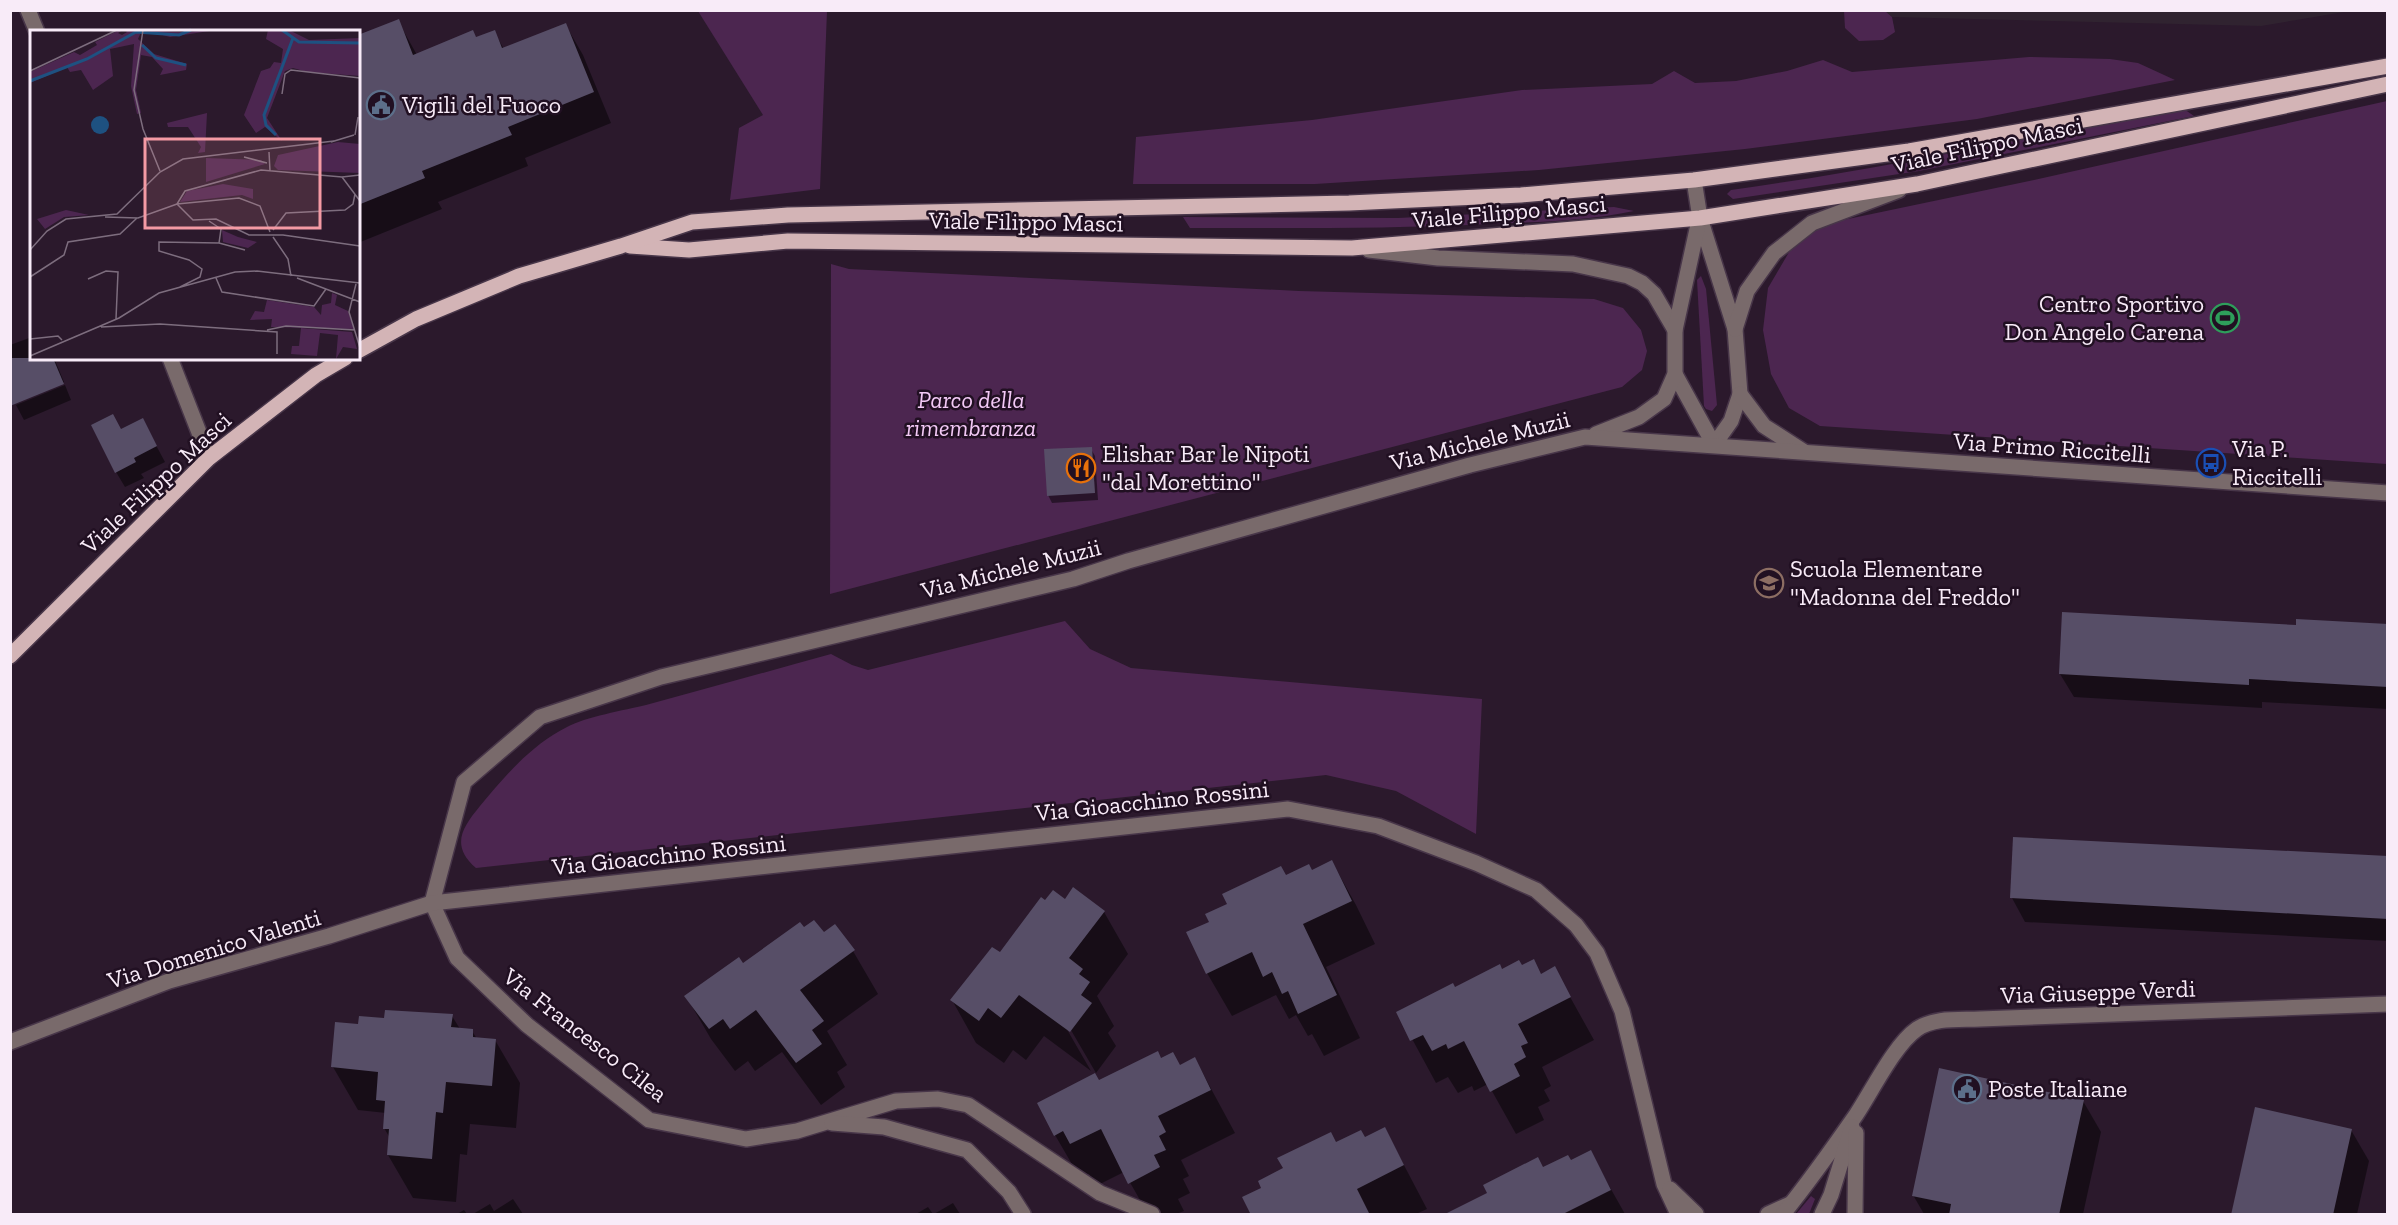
<svg xmlns="http://www.w3.org/2000/svg" width="2398" height="1225" viewBox="0 0 2398 1225" font-family="'Zilla Slab',serif">
	<style>
		.commercial { fill: #302330 }
		.green { fill: #4c2650 }
		.shadow { fill: #0007 }
		.building { fill: #574e67 }
		.lines { fill: none; stroke-linecap: round; stroke-linejoin: round }
		.minor-casing { stroke: #483649; stroke-width: 18 }
		.major-casing { stroke: #483649; stroke-width: 18 }
		.minor { stroke: #796a6b; stroke-width: 15 }
		.major { stroke: #d3b4b6; stroke-width: 15 }
		.labels { text-anchor: middle; stroke-width: 5; stroke-linejoin: round; paint-order: stroke }
		.poi-label { font-size: 24px; fill: #f8ebf8; stroke: #211022; text-anchor: start }
		.street-label { font-size: 24px; fill: #f8ebf8; stroke: #211022 }
		.park-label { font-size: 24px; font-style: italic; fill: #f3c9f6; stroke: #211022 }
		.inset-river { fill: none; stroke: #1e5181; stroke-width: 3 }
		.inset-road { fill: none; stroke: #7d6d7e; stroke-width: 1.5 }
		.view { fill: #f49aa4; fill-opacity: 0.15; stroke: #f49aa4; stroke-width: 3 }
		.inset-edge { fill: none; stroke: #f8ebf8; stroke-width: 3 }
	</style>
	<rect width="100%" height="100%" fill="#2b192c"/>
	<!-- commercial -->
	<path class="commercial" d="M 1885,11 L 2350,11 L 2261,26 L 1892,17 Z"/>
	<!-- green -->
	<g class="green">
		<path d="M 698,11 L 827,11 L 820,189 L 730,200 L 739,128 L 763,115 Z"/>
		<path d="M 1844,11 L 1885,11 L 1892,17 L 1895,32 L 1883,40 L 1859,41 L 1845,28 Z"/>
		<path d="M 2029,57 L 2110,59 L 2138,63 L 2175,80 L 1977,119 L 1745,149 L 1539,170 L 1315,184 L 1133,184 L 1136,137 L 1312,120 L 1522,90 L 1652,84 L 1674,71 L 1695,83 L 1736,81 L 1787,71 L 1823,60 L 1852,72 Z"/>
		<path d="M 2387,101 L 2387,464 L 1820,426 L 1789,408 L 1771,374 L 1763,330 L 1768,288 L 1792,247 L 1824,224 L 2034,180 Z"/>
		<path d="M 2181,107 L 2194,116 L 1919,171 L 1733,199 L 1727,194 L 1731,190 C 1882,169 2031,137 2181,107 Z"/>
		<path d="M 1614,207 L 1634,211 C 1587,221 1536,222 1488,224 C 1389,229 1289,228 1190,228 L 1183,217 L 1398,218 Z"/>
		<path d="M 831,264 L 849,269 L 1299,291 L 1594,299 L 1623,308 L 1641,330 L 1647,351 L 1642,370 L 1622,387 L 830,594 Z"/>
		<path d="M 1701,276 L 1706,289 L 1717,405 L 1712,411 L 1706,409 L 1704,406 L 1697,280 Z"/>
		<path d="M 1065,621 L 1090,649 L 1131,668 L 1482,699 L 1476,834 L 1396,791 L 1326,775 L 476,868 C 451,846 461,829 480,806 C 505,776 531,745 567,727 C 585,717 625,710 646,705 C 708,688 770,671 831,654 L 852,665 L 868,670 Z"/>
		<path d="M 1811,1196 L 1815,1199 L 1809,1214 L 1796,1214 Z"/>
	</g>
	<!-- shadow -->
	<g class="shadow">
		<path d="M 398,21 L 417,55 L 494,32 L 504,49 L 565,24 L 583,55 L 611,123 L 525,158 L 528,166 L 438,202 L 442,209 L 358,243 L 358,37 Z"/>
		<path d="M 32,337 L 32,358 L 54,358 L 64,382 L 14,403 L 10,394 L 10,345 Z"/>
		<path d="M 65,385 L 71,400 L 24,420 L 16,405 Z"/>
		<path d="M 121,431 L 151,436 L 165,462 L 141,474 L 144,478 L 125,487 L 116,472 Z"/>
		<path d="M 1091,449 L 1095,456 L 1098,500 L 1052,503 L 1048,495 Z"/>
		<path d="M 2388,626 L 2388,709 L 2262,702 L 2262,708 L 2074,697 L 2060,674 L 2298,627 Z"/>
		<path d="M 2015,838 L 2388,858 L 2388,941 L 2025,922 L 2012,898 Z"/>
		<path d="M 1332,862 L 1356,905 L 1375,944 L 1326,967 L 1360,1038 L 1324,1056 L 1312,1034 L 1308,1036 L 1296,1015 L 1289,1019 L 1276,995 L 1232,1016 L 1207,973 L 1211,922 L 1286,876 L 1312,872 Z"/>
		<path d="M 1065,901 L 1104,912 L 1128,954 L 1097,996 L 1114,1026 L 1108,1033 L 1116,1046 L 1096,1073 L 1068,1025 L 1065,1026 L 1091,1071 L 1044,1036 L 1026,1060 L 1013,1050 L 1004,1063 L 976,1043 L 952,1000 L 1000,954 L 1046,902 Z"/>
		<path d="M 803,929 L 823,934 L 853,951 L 878,994 L 827,1031 L 847,1065 L 837,1072 L 845,1087 L 821,1105 L 782,1052 L 755,1071 L 748,1061 L 735,1071 L 711,1039 L 686,996 Z"/>
		<path d="M 1522,967 L 1541,976 L 1554,968 L 1594,1040 L 1542,1067 L 1551,1086 L 1544,1090 L 1550,1101 L 1538,1107 L 1544,1120 L 1516,1134 L 1488,1084 L 1474,1091 L 1472,1086 L 1458,1093 L 1448,1077 L 1436,1083 L 1398,1013 L 1502,971 Z"/>
		<path d="M 452,1016 L 460,1029 L 472,1031 L 477,1039 L 495,1040 L 520,1083 L 516,1128 L 470,1124 L 467,1155 L 460,1154 L 456,1202 L 413,1198 L 388,1155 L 390,1138 L 384,1128 L 386,1113 L 358,1110 L 333,1067 L 359,1026 L 386,1020 Z"/>
		<path d="M 1195,1059 L 1235,1133 L 1181,1160 L 1189,1176 L 1183,1179 L 1190,1193 L 1178,1199 L 1184,1211 L 1176,1214 L 1148,1214 L 1124,1172 L 1096,1186 L 1089,1174 L 1080,1178 L 1055,1135 L 1099,1082 L 1161,1060 L 1180,1067 Z"/>
		<path d="M 2083,1101 L 2101,1132 L 2083,1214 L 1924,1214 L 1913,1195 Z"/>
		<path d="M 1385,1129 L 1427,1209 L 1416,1214 L 1252,1214 L 1263,1188 L 1336,1143 L 1365,1139 Z"/>
		<path d="M 2351,1130 L 2369,1161 L 2357,1214 L 2232,1214 Z"/>
		<path d="M 1590,1152 L 1625,1214 L 1466,1214 L 1543,1169 L 1571,1162 Z"/>
		<path d="M 513,1199 L 523,1214 L 473,1214 L 490,1204 L 494,1211 Z"/>
		<path d="M 953,1203 L 960,1214 L 934,1214 Z"/>
		<path d="M 928,1207 L 933,1214 L 916,1214 Z"/>
		<path d="M 464,1210 L 467,1214 L 457,1214 Z"/>
	</g>
	<!-- building -->
	<g class="building">
		<path d="M 399,19 L 413,55 L 473,30 L 476,37 L 495,30 L 502,48 L 566,23 L 594,92 L 508,127 L 512,135 L 422,171 L 425,178 L 358,205 L 358,35 Z"/>
		<path d="M 10,358 L 53,358 L 64,384 L 10,406 Z"/>
		<path d="M 113,414 L 121,429 L 143,418 L 157,446 L 134,458 L 136,462 L 115,473 L 91,425 Z"/>
		<path d="M 1092,447 L 1095,493 L 1047,496 L 1044,449 Z"/>
		<path d="M 2062,612 L 2296,625 L 2296,619 L 2388,624 L 2388,687 L 2249,679 L 2249,685 L 2059,674 Z"/>
		<path d="M 2013,837 L 2388,856 L 2388,919 L 2010,898 Z"/>
		<path d="M 1332,860 L 1352,901 L 1303,924 L 1337,995 L 1298,1014 L 1288,991 L 1282,994 L 1272,972 L 1263,977 L 1252,952 L 1206,974 L 1186,932 L 1209,922 L 1205,914 L 1227,904 L 1222,894 L 1281,866 L 1286,875 L 1309,864 L 1312,870 Z"/>
		<path d="M 1073,887 L 1105,911 L 1069,958 L 1083,969 L 1079,974 L 1090,982 L 1081,995 L 1092,1003 L 1070,1032 L 1019,995 L 1001,1018 L 988,1008 L 979,1021 L 950,1000 L 992,947 L 1000,952 L 1041,897 L 1045,900 L 1053,890 L 1065,899 Z"/>
		<path d="M 814,920 L 824,932 L 835,924 L 855,950 L 800,990 L 824,1021 L 812,1030 L 822,1044 L 796,1063 L 756,1010 L 730,1029 L 723,1019 L 709,1029 L 684,996 L 739,957 L 743,963 L 800,922 L 804,927 Z"/>
		<path d="M 1534,959 L 1541,974 L 1555,966 L 1571,997 L 1518,1024 L 1528,1043 L 1521,1046 L 1526,1057 L 1514,1064 L 1520,1076 L 1490,1092 L 1464,1041 L 1448,1049 L 1446,1044 L 1432,1051 L 1423,1035 L 1410,1041 L 1396,1012 L 1453,983 L 1455,987 L 1500,964 L 1502,969 L 1519,960 L 1522,965 Z"/>
		<path d="M 385,1010 L 453,1014 L 451,1027 L 473,1029 L 473,1037 L 496,1039 L 492,1086 L 446,1082 L 443,1113 L 436,1112 L 432,1159 L 387,1155 L 389,1129 L 383,1129 L 385,1101 L 376,1100 L 378,1072 L 331,1067 L 335,1022 L 358,1024 L 359,1016 L 384,1018 Z"/>
		<path d="M 1158,1051 L 1161,1058 L 1173,1052 L 1180,1065 L 1195,1057 L 1211,1090 L 1158,1116 L 1166,1132 L 1159,1136 L 1166,1150 L 1154,1155 L 1160,1167 L 1128,1184 L 1101,1129 L 1070,1144 L 1063,1131 L 1054,1136 L 1037,1103 L 1095,1073 L 1099,1080 Z"/>
		<path d="M 1939,1068 L 2084,1100 L 2059,1215 L 1949,1215 L 1951,1204 L 1912,1196 Z"/>
		<path d="M 2255,1107 L 2352,1129 L 2333,1215 L 2231,1215 Z"/>
		<path d="M 1385,1127 L 1404,1165 L 1357,1189 L 1370,1215 L 1251,1215 L 1242,1197 L 1261,1188 L 1258,1181 L 1283,1168 L 1277,1158 L 1331,1132 L 1336,1142 L 1361,1130 L 1365,1137 Z"/>
		<path d="M 1591,1150 L 1611,1190 L 1561,1215 L 1443,1215 L 1487,1193 L 1483,1185 L 1538,1157 L 1543,1167 L 1568,1155 L 1571,1160 Z"/>
	</g>
	<g class="lines">
		<!-- minor casing -->
		<g class="minor-casing">
			<g id="minor">
				<path d="M 28,10 L 37,32"/>
				<path d="M 1694,180 L 1700,218 L 1735,329 L 1740,394 L 1731,421 L 1714,445"/>
				<path d="M 1369,250 L 1438,258 L 1573,264 L 1628,276 L 1642,283 L 1654,294 L 1675,330"/>
				<path d="M 1735,329 L 1747,291 L 1774,253 L 1812,223 L 1899,190"/>
				<path d="M 170,358 L 209,458"/>
				<path d="M 1675,374 L 1714,445"/>
				<path d="M 1740,394 L 1764,426 L 1803,451"/>
				<path d="M 1596,434 L 1639,417 L 1664,399 L 1675,374 L 1675,330 L 1699,220"/>
				<path d="M 432,903 L 464,782 L 540,717 L 661,677 L 1073,579 L 1128,561 L 1470,465 L 1585,437 L 2388,493"/>
				<path d="M 432,903 L 457,958 L 527,1025 L 649,1120 L 746,1139 L 797,1131 L 896,1101 L 938,1099 L 968,1105 L 1100,1193 L 1152,1214"/>
				<path d="M 10,1042 L 169,981 L 329,936 L 432,903 L 1288,809 L 1378,826 L 1476,863 L 1536,890 L 1576,925 L 1597,953 L 1622,1011 L 1664,1184 L 1678,1214"/>
				<path d="M 832,1123 L 884,1127 L 967,1150 L 1009,1192 L 1023,1214"/>
				<path d="M 1670,1189 L 1696,1214"/>
				<path d="M 1768,1214 L 1790,1204"/>
				<path d="M 1783,1214 C 1809,1182 1833,1148 1856,1115 C 1872,1091 1895,1044 1917,1029 C 1935,1017 1959,1020 1980,1019 L 2388,1004"/>
				<path d="M 1822,1214 L 1831,1195 L 1852,1127"/>
				<path d="M 1855,1214 L 1856,1133"/>
			</g>
		</g>
		<!-- major casing -->
		<g class="major-casing">
			<g id="major">
				<path d="M 630,246 L 689,250 L 788,241 L 1352,248 L 1700,218 L 1917,184 L 2388,84"/>
				<path d="M 358,351 L 416,319 L 519,276 L 621,246 L 692,222 L 788,215 L 1349,203 L 1521,195 L 1694,180 L 1909,151 L 2388,66"/>
				<path d="M 10,656 L 209,458 L 316,375 L 345,358"/>
			</g>
		</g>
		<!-- minor -->
		<use href="#minor" class="minor"/>
		<!-- major -->
		<use href="#major" class="major"/>
	</g>
	<!-- icons -->
	<defs>
		<g id="civic-ring" transform="scale(1.5)"><circle r="9.5" fill="#211022" stroke="#5c6f8a" stroke-width="1.5"/><path d="M-.6-6.5H3V-4.5H.6V-3L4-1V1h2V6H-6V1h2V-1L-.6-3ZM-1.2 2.5V6h2.4V2.5Z" fill="#5c6f8a"/></g>
		<g id="stadium-ring" transform="scale(1.5)"><circle r="9.5" fill="#211022" stroke="#2e9e5b" stroke-width="1.5"/><path d="M0-5a6.5 5 0 1 0 0 10a6.5 5 0 1 0 0-10ZM-3.5-1.8h7v3.6h-7Z" fill="#2e9e5b"/></g>
		<g id="bus-ring" transform="scale(1.5)"><circle r="9.5" fill="#211022" stroke="#1a4fb4" stroke-width="1.5"/><path d="M-5-6H5V4H4V6H2V4H-2V6H-4V4H-5ZM-3.5-4V0h7V-4ZM-3.5 1.2v1.5H-2V1.2ZM2 1.2v1.5H3.5V1.2Z" fill="#1a4fb4"/></g>
		<g id="restaurant-ring" transform="scale(1.5)"><circle r="9.5" fill="#211022" stroke="#e8710a" stroke-width="1.5"/><path d="M-5-6h1v4h1v-4h1v4h1v-4h1v5L-1.5 .5V6h-2V.5L-5-1ZM5-6V6H3V1.5H1.5Q1.5-4 5-6Z" fill="#e8710a"/></g>
		<g id="school-ring" transform="scale(1.5)"><circle r="9.5" fill="#211022" stroke="#8d6e63" stroke-width="1.5"/><path d="M0-5L7-2L0 1L-7-2ZM-4 1L0 2.5L4 1V4Q0 6-4 4Z" fill="#8d6e63"/></g>
	</defs>
	<g fill-rule="evenodd">
		<use href="#civic-ring" x="381" y="105"/>
		<use href="#stadium-ring" x="2225" y="318"/>
		<use href="#bus-ring" x="2211" y="463"/>
		<use href="#restaurant-ring" x="1081" y="468"/>
		<use href="#school-ring" x="1769" y="583"/>
		<use href="#civic-ring" x="1967" y="1089"/>
	</g>
	<g class="labels">
		<!-- poi labels -->
		<g class="poi-label">
			<text x="402" y="113">Vigili del Fuoco</text>
			<text x="2204" y="312" text-anchor="end">Centro Sportivo<tspan x="2204" dy="28">Don Angelo Carena</tspan></text>
			<text x="2232" y="457">Via P.<tspan x="2232" dy="28">Riccitelli</tspan></text>
			<text x="1102" y="462">Elishar Bar le Nipoti<tspan x="1102" dy="28">"dal Morettino"</tspan></text>
			<text x="1790" y="577">Scuola Elementare<tspan x="1790" dy="28">"Madonna del Freddo"</tspan></text>
			<text x="1988" y="1097">Poste Italiane</text>
		</g>
		<!-- street labels -->
		<g class="street-label">
			<text transform="translate(1987 145) rotate(-12)" y="8">Viale Filippo Masci</text>
			<text transform="translate(1509 212) rotate(-5)" y="8">Viale Filippo Masci</text>
			<text transform="translate(1026 222) rotate(1)" y="8">Viale Filippo Masci</text>
			<text transform="translate(1480 441) rotate(-14)" y="8">Via Michele Muzii</text>
			<text transform="translate(2052 448) rotate(4)" y="8">Via Primo Riccitelli</text>
			<text transform="translate(156 483) rotate(-43)" y="8">Viale Filippo Masci</text>
			<text transform="translate(1011 569) rotate(-14)" y="8">Via Michele Muzii</text>
			<text transform="translate(1152 801) rotate(-6)" y="8">Via Gioacchino Rossini</text>
			<text transform="translate(669 855) rotate(-6)" y="8">Via Gioacchino Rossini</text>
			<text transform="translate(214 949) rotate(-17)" y="8">Via Domenico Valenti</text>
			<text transform="translate(2098 992) rotate(-2)" y="8">Via Giuseppe Verdi</text>
			<text transform="translate(585 1035) rotate(38)" y="8">Via Francesco Cilea</text>
		</g>
		<!-- park labels -->
		<g class="park-label">
			<text x="971" y="408">Parco della<tspan x="971" dy="28">rimembranza</tspan></text>
		</g>
	</g>
	<!-- overview -->
	<g transform="translate(30 30)">
		<rect width="330" height="330" fill="#2b192c"/>
		<path d="M 89,0 L 93,0 L 88,3 L 92,5 L 97,2 L 95,0 L 112,0 L 108,9 L 124,24 L 157,34 L 156,40 L 130,45 L 133,39 L 122,27 L 111,25 L 106,60 L 111,83 L 107,84 L 101,56 L 104,14 L 80,19 L 83,46 L 63,60 L 51,40 L 40,42 L 37,37 L 0,53 L 0,42 L 44,22 L 50,25 L 67,15 L 65,12 ZM 114,0 L 152,2 L 186,0 L 140,7 ZM 238,0 L 259,0 L 279,10 L 330,8 L 330,46 L 277,42 L 263,38 L 255,41 L 237,88 L 252,111 L 235,97 L 226,103 L 214,85 L 231,41 L 240,38 L 244,32 L 251,33 L 253,19 L 236,9 ZM 177,83 L 175,122 L 168,123 L 171,117 L 158,97 L 138,97 L 137,93 ZM 308,112 L 330,114 L 330,143 L 248,140 L 244,136 L 248,125 ZM 176,128 L 231,130 L 235,134 L 176,152 ZM 193,154 L 223,159 L 223,169 L 212,165 L 150,172 L 157,161 ZM 36,180 L 59,185 L 34,187 L 15,199 L 7,189 ZM 192,200 L 208,207 L 227,212 L 218,218 L 197,213 L 193,212 ZM 302,263 L 307,265 L 305,275 L 318,281 L 324,299 L 241,297 L 242,289 L 220,290 L 225,281 L 234,282 L 237,270 L 284,277 L 291,285 L 292,275 L 301,273 ZM 271,298 L 322,302 L 327,319 L 313,317 L 306,329 L 308,305 L 290,303 L 287,326 L 261,324 L 262,316 L 269,316 Z" fill="#4c2650"/>
		<path d="M61 95a9 9 0 1 1 18 0a9 9 0 1 1-18 0Z" fill="#1e5181"/>
		<path class="inset-river" d="M 252,0 L 269,12 L 330,13M 112,15 L 126,28 L 156,35M 0,51 L 57,29 L 106,2 L 149,5 L 161,0M 246,105 L 236,95 L 234,85 L 263,8"/>
		<path class="inset-road" d="M 113,0 L 104,60 L 113,99 L 130,141M 0,41 L 87,0M 252,64 L 255,44 L 261,40 L 330,48M 325,105 L 328,87M 301,112 L 324,105M 239,122 L 240,141M 214,127 L 237,133M 312,147 L 330,171M 147,174 L 163,190 L 186,189 L 219,205 L 253,205 L 330,216M 147,174 L 155,161 L 231,140 L 312,147 L 330,145M 75,187 L 108,188 L 147,174 L 209,168 L 230,176 L 240,202M 179,191 L 191,199 L 189,213M 243,200 L 256,183 L 315,180 L 323,174 L 325,164M 243,207 L 258,229 L 261,246M 0,220 L 17,201 L 36,189 L 87,184 L 130,142 L 153,129 L 304,111M 0,247 L 34,225 L 38,212 L 90,204 L 107,188M 186,248 L 192,262 L 284,276 L 296,259M 267,248 L 330,272M 58,249 L 76,241 L 88,242 L 86,289M 326,254 L 319,282 L 330,318M 150,257 L 170,247 L 172,239 L 159,230 L 129,221 L 129,212 L 189,213 L 215,220M 71,297 L 130,294 L 247,302 L 247,324M 237,300 L 256,296 L 325,300M 0,309 L 28,306 L 32,310M 0,326 L 89,288 L 129,263 L 205,242 L 227,241 L 330,253"/>
		<path class="view" d="M 115,109 L 290,109 L 290,198 L 115,198 Z"/>
		<rect width="330" height="330" class="inset-edge"/>
	</g>
	<!-- border -->
	<rect width="2398" height="1225" fill="none" stroke="#f8ebf8" stroke-width="24"/>
</svg>
